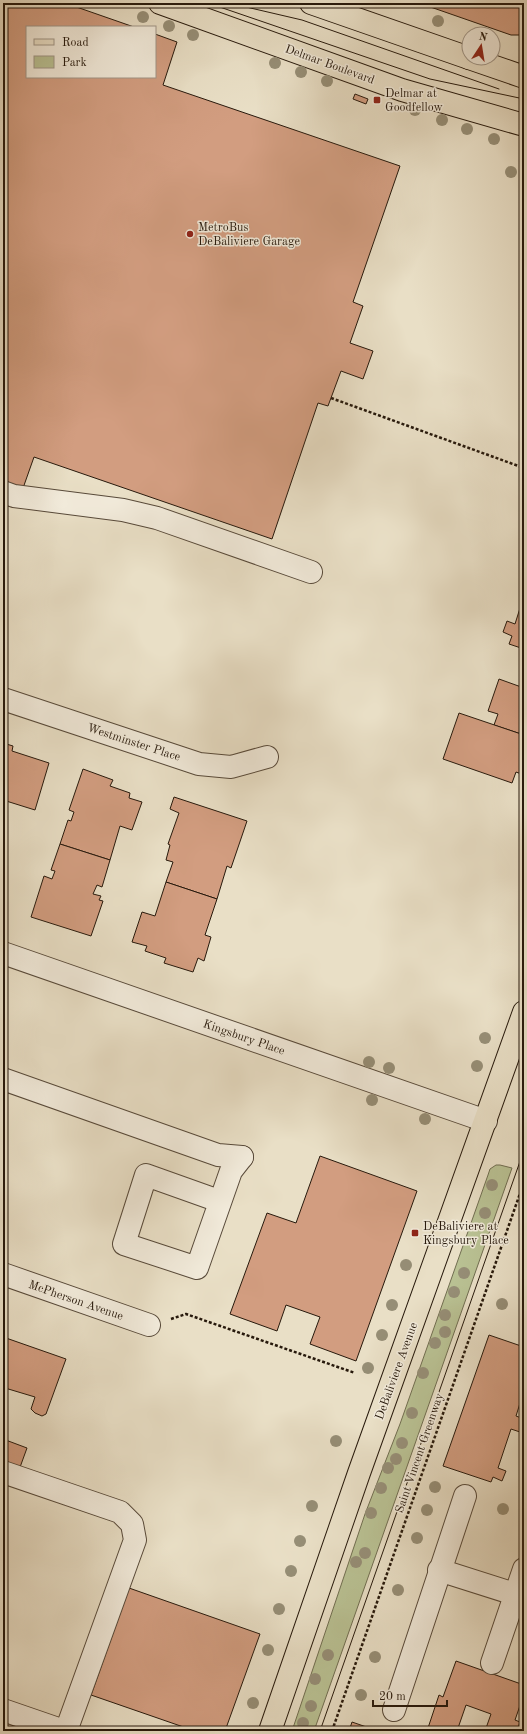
<svg xmlns="http://www.w3.org/2000/svg" width="527" height="1734" viewBox="0 0 527 1734" font-family="'Old Standard TT',serif">
	<style>
		.green { fill: #b9c193; stroke: #706d50 }
		.building { fill: #d29d80; stroke: #27190c }
		.lines { fill: none; stroke-linecap: round; stroke-linejoin: round }
		.minor-casing { stroke: #584a3a; stroke-width: 24 }
		.major-casing { stroke: #27190c; stroke-width: 24 }
		.path { stroke: #27190c; stroke-width: 2.5; stroke-dasharray: 3 2; stroke-linecap: butt }
		.minor { stroke: #f1eada; stroke-width: 22 }
		.major { stroke: #e9dfc6; stroke-width: 22 }
		.tram { stroke: #27190c; stroke-width: 1 }
		.tree { fill: #968e76 }
		.poi-dot { fill: #8f2418; stroke: #f1eada; stroke-width: 1.5 }
		.labels { text-anchor: middle; stroke-width: 3; stroke-linejoin: round; paint-order: stroke }
		.street-label { font-size: 12px; fill: #27190c; stroke: #f1eada }
		.poi-label { font-size: 12px; fill: #27190c; stroke: #f1eada; text-anchor: start }
	</style>
	<rect width="100%" height="100%" fill="#e9dfc6"/>
	<filter id="stains"><feTurbulence type="fractalNoise" baseFrequency=".005" numOctaves="4"/><feColorMatrix values="0 0 0 0 .2 0 0 0 0 .09 0 0 0 0 .02 0 0 0 .5 -.17"/></filter>
	<radialGradient id="worn" r=".72"><stop offset=".6" stop-color="#630" stop-opacity="0"/><stop offset="1" stop-color="#630" stop-opacity=".3"/></radialGradient>
	<!-- green -->
	<path class="green" d="M 496,1165 L 500,1165 L 512,1168 L 314,1731 L 292,1731 L 365,1514 L 400,1424 L 488,1175 L 490,1169 Z"/>
	<!-- building -->
	<g class="building">
		<path d="M 3,3 L 65,3 L 134,27 L 27,27 L 27,77 L 155,77 L 155,34 L 177,42 L 163,85 L 400,166 L 353,302 L 363,306 L 350,343 L 373,351 L 363,379 L 341,371 L 328,406 L 318,403 L 272,539 L 34,457 L 22,491 L 3,485 Z"/>
		<path d="M 419,3 L 524,3 L 524,31 L 519,35 L 511,35 Z"/>
		<path d="M 355,94 L 368,99 L 366,104 L 353,99 Z"/>
		<path d="M 521,605 L 524,606 L 524,649 L 509,644 L 512,636 L 503,632 L 507,621 L 515,624 Z"/>
		<path d="M 499,679 L 524,688 L 524,735 L 494,725 L 498,714 L 488,711 Z"/>
		<path d="M 459,713 L 524,735 L 524,775 L 516,772 L 512,783 L 443,759 Z"/>
		<path d="M 3,743 L 13,746 L 12,751 L 49,763 L 35,810 L 3,800 Z"/>
		<path d="M 83,769 L 113,780 L 110,786 L 130,793 L 129,798 L 142,802 L 132,830 L 120,826 L 110,860 L 60,844 L 68,820 L 71,821 L 74,812 L 69,810 Z"/>
		<path d="M 174,797 L 247,821 L 231,868 L 227,866 L 217,899 L 166,882 L 173,862 L 166,860 L 170,845 L 168,844 L 179,813 L 170,809 Z"/>
		<path d="M 60,844 L 110,860 L 102,887 L 97,885 L 93,894 L 101,896 L 99,900 L 103,901 L 91,936 L 31,917 L 44,876 L 52,879 L 55,871 L 51,870 Z"/>
		<path d="M 166,882 L 217,899 L 205,935 L 211,937 L 204,961 L 198,958 L 193,972 L 164,963 L 166,958 L 145,951 L 147,946 L 132,942 L 142,912 L 155,916 Z"/>
		<path d="M 3,1093 L 7,1095 L 3,1107 Z"/>
		<path d="M 320,1156 L 417,1191 L 356,1361 L 310,1344 L 320,1317 L 286,1305 L 277,1331 L 230,1314 L 267,1213 L 296,1223 Z"/>
		<path d="M 489,1335 L 524,1347 L 524,1401 L 521,1400 L 516,1416 L 524,1419 L 524,1422 L 520,1432 L 511,1429 L 498,1468 L 506,1471 L 502,1481 L 493,1477 L 491,1482 L 443,1466 Z"/>
		<path d="M 6,1338 L 66,1359 L 46,1414 L 42,1416 L 35,1413 L 31,1409 L 35,1397 L 5,1388 L 3,1395 L 3,1347 Z"/>
		<path d="M 3,1439 L 27,1448 L 19,1470 L 3,1464 Z"/>
		<path d="M 129,1588 L 260,1634 L 225,1731 L 195,1731 L 91,1695 Z"/>
		<path d="M 456,1661 L 524,1685 L 524,1694 L 515,1720 L 520,1722 L 517,1731 L 485,1731 L 491,1714 L 466,1705 L 457,1731 L 427,1731 L 439,1695 L 443,1697 Z"/>
		<path d="M 352,1722 L 378,1731 L 349,1731 Z"/>
	</g>
	<g class="lines">
		<!-- minor casing -->
		<g class="minor-casing">
			<g id="minor">
				<path d="M 3,492 L 14,496 L 123,510 L 157,518 L 311,572"/>
				<path d="M 3,699 L 199,764 L 231,767 L 267,757"/>
				<path d="M 3,953 L 486,1121"/>
				<path d="M 3,1079 L 218,1155 L 242,1157"/>
				<path d="M 219,1201 L 146,1175 L 124,1244 L 197,1268 L 231,1171 L 242,1157"/>
				<path d="M 3,1274 L 149,1325"/>
				<path d="M 3,1472 L 120,1512 L 132,1524 L 135,1540 L 66,1731"/>
				<path d="M 439,1570 L 524,1597"/>
				<path d="M 492,1663 L 524,1569"/>
				<path d="M 3,1710 L 64,1731"/>
				<path d="M 394,1710 L 465,1496"/>
			</g>
		</g>
		<!-- major casing -->
		<g class="major-casing">
			<g id="major">
				<path d="M 160,3 L 402,90 L 524,125"/>
				<path d="M 311,3 L 469,58"/>
				<path d="M 469,58 L 524,77"/>
				<path d="M 270,1731 L 359,1473 L 524,1012"/>
			</g>
		</g>
		<!-- path -->
		<g class="path">
			<path d="M 331,398 L 524,468"/>
			<path d="M 171,1319 L 186,1314 L 355,1373"/>
			<path d="M 332,1731 L 524,1182"/>
		</g>
		<!-- minor -->
		<use href="#minor" class="minor"/>
		<!-- major -->
		<use href="#major" class="major"/>
		<!-- tram -->
		<g class="tram">
			<path d="M 208,3 L 430,79 L 524,99"/>
			<path d="M 229,3 L 302,20 L 499,89"/>
			<path d="M 320,1731 L 524,1150"/>
		</g>
	</g>
	<!-- trees -->
	<g class="tree">
		<circle cx="143" cy="17" r="6"/>
		<circle cx="438" cy="21" r="6"/>
		<circle cx="169" cy="26" r="6"/>
		<circle cx="193" cy="35" r="6"/>
		<circle cx="275" cy="63" r="6"/>
		<circle cx="301" cy="72" r="6"/>
		<circle cx="327" cy="81" r="6"/>
		<circle cx="415" cy="110" r="6"/>
		<circle cx="442" cy="120" r="6"/>
		<circle cx="467" cy="129" r="6"/>
		<circle cx="494" cy="139" r="6"/>
		<circle cx="511" cy="172" r="6"/>
		<circle cx="485" cy="1038" r="6"/>
		<circle cx="369" cy="1062" r="6"/>
		<circle cx="477" cy="1066" r="6"/>
		<circle cx="389" cy="1068" r="6"/>
		<circle cx="372" cy="1100" r="6"/>
		<circle cx="425" cy="1119" r="6"/>
		<circle cx="492" cy="1185" r="6"/>
		<circle cx="485" cy="1213" r="6"/>
		<circle cx="406" cy="1265" r="6"/>
		<circle cx="464" cy="1273" r="6"/>
		<circle cx="454" cy="1292" r="6"/>
		<circle cx="502" cy="1304" r="6"/>
		<circle cx="392" cy="1305" r="6"/>
		<circle cx="445" cy="1315" r="6"/>
		<circle cx="445" cy="1332" r="6"/>
		<circle cx="382" cy="1335" r="6"/>
		<circle cx="435" cy="1343" r="6"/>
		<circle cx="368" cy="1368" r="6"/>
		<circle cx="423" cy="1373" r="6"/>
		<circle cx="412" cy="1413" r="6"/>
		<circle cx="336" cy="1441" r="6"/>
		<circle cx="402" cy="1443" r="6"/>
		<circle cx="396" cy="1459" r="6"/>
		<circle cx="388" cy="1468" r="6"/>
		<circle cx="435" cy="1487" r="6"/>
		<circle cx="381" cy="1488" r="6"/>
		<circle cx="312" cy="1506" r="6"/>
		<circle cx="503" cy="1509" r="6"/>
		<circle cx="427" cy="1510" r="6"/>
		<circle cx="371" cy="1513" r="6"/>
		<circle cx="417" cy="1538" r="6"/>
		<circle cx="300" cy="1541" r="6"/>
		<circle cx="365" cy="1553" r="6"/>
		<circle cx="356" cy="1562" r="6"/>
		<circle cx="291" cy="1571" r="6"/>
		<circle cx="398" cy="1590" r="6"/>
		<circle cx="279" cy="1609" r="6"/>
		<circle cx="268" cy="1650" r="6"/>
		<circle cx="328" cy="1655" r="6"/>
		<circle cx="375" cy="1657" r="6"/>
		<circle cx="315" cy="1679" r="6"/>
		<circle cx="361" cy="1695" r="6"/>
		<circle cx="253" cy="1703" r="6"/>
		<circle cx="311" cy="1706" r="6"/>
		<circle cx="303" cy="1723" r="6"/>
	</g>
	<!-- markers -->
	<g class="poi-dot">
		<rect x="373" y="96" width="8" height="8" rx="2"/>
		<circle cx="190" cy="234" r="4"/>
		<rect x="411" y="1229" width="8" height="8" rx="2"/>
	</g>
	<g class="labels">
		<!-- street labels -->
		<g class="street-label">
			<text transform="translate(330 64) rotate(20)" y="4">Delmar Boulevard</text>
			<text transform="translate(134 742) rotate(18)" y="4">Westminster Place</text>
			<text transform="translate(244 1037) rotate(19)" y="4">Kingsbury Place</text>
			<text transform="translate(76 1300) rotate(19)" y="4">McPherson Avenue</text>
			<text transform="translate(396 1371) rotate(-70)" y="4">DeBaliviere Avenue</text>
			<text transform="translate(419 1453) rotate(-71)" y="4">Saint Vincent Greenway</text>
		</g>
		<!-- poi labels -->
		<g class="poi-label">
			<text x="385" y="97">Delmar at<tspan x="385" dy="14">Goodfellow</tspan></text>
			<text x="198" y="231">MetroBus<tspan x="198" dy="14">DeBaliviere Garage</tspan></text>
			<text x="423" y="1230">DeBaliviere at<tspan x="423" dy="14">Kingsbury Place</tspan></text>
		</g>
	</g>
	<!-- margin -->
	<rect width="527" height="1734" fill="none" stroke="#e9dfc6" stroke-width="16"/>
	<rect x="4" y="4" width="519" height="1726" fill="none" stroke="#27190c" stroke-width="2"/>
	<rect x="8" y="8" width="511" height="1718" fill="none" stroke="#27190c"/>
	<!-- legend -->
	<rect x="26" y="26" width="130" height="52" fill="#f1eada" stroke="#a09688"/>
	<rect x="34" y="39" width="20" height="6" fill="#e9dfc6" stroke="#a09688"/>
	<text x="62" y="46" font-size="12" fill="#27190c">Road</text>
	<rect x="34" y="56" width="20" height="12" fill="#b9c193" stroke="#a09688"/>
	<text x="62" y="66" font-size="12" fill="#27190c">Park</text>
	<!-- north arrow -->
	<g transform="translate(481 46) rotate(12)"><circle r="19" fill="#f1eada" stroke="#a09688"/>
	<path d="M0-3L7 15L0 10L-7 15Z" fill="#8f2418"/>
	<text y="-6" font-size="11" font-weight="bold" text-anchor="middle" fill="#27190c">N</text>
	</g>
	<!-- scale -->
	<path d="M373 1700v6h74v-6" fill="none" stroke="#27190c" stroke-width="2"/>
	<text x="379" y="1700" font-size="12" fill="#27190c" stroke="#f1eada" stroke-width="3" paint-order="stroke">20 m</text>
	<rect width="100%" height="100%" filter="url(#stains)"/>
	<rect width="100%" height="100%" fill="url(#worn)"/>
</svg>
